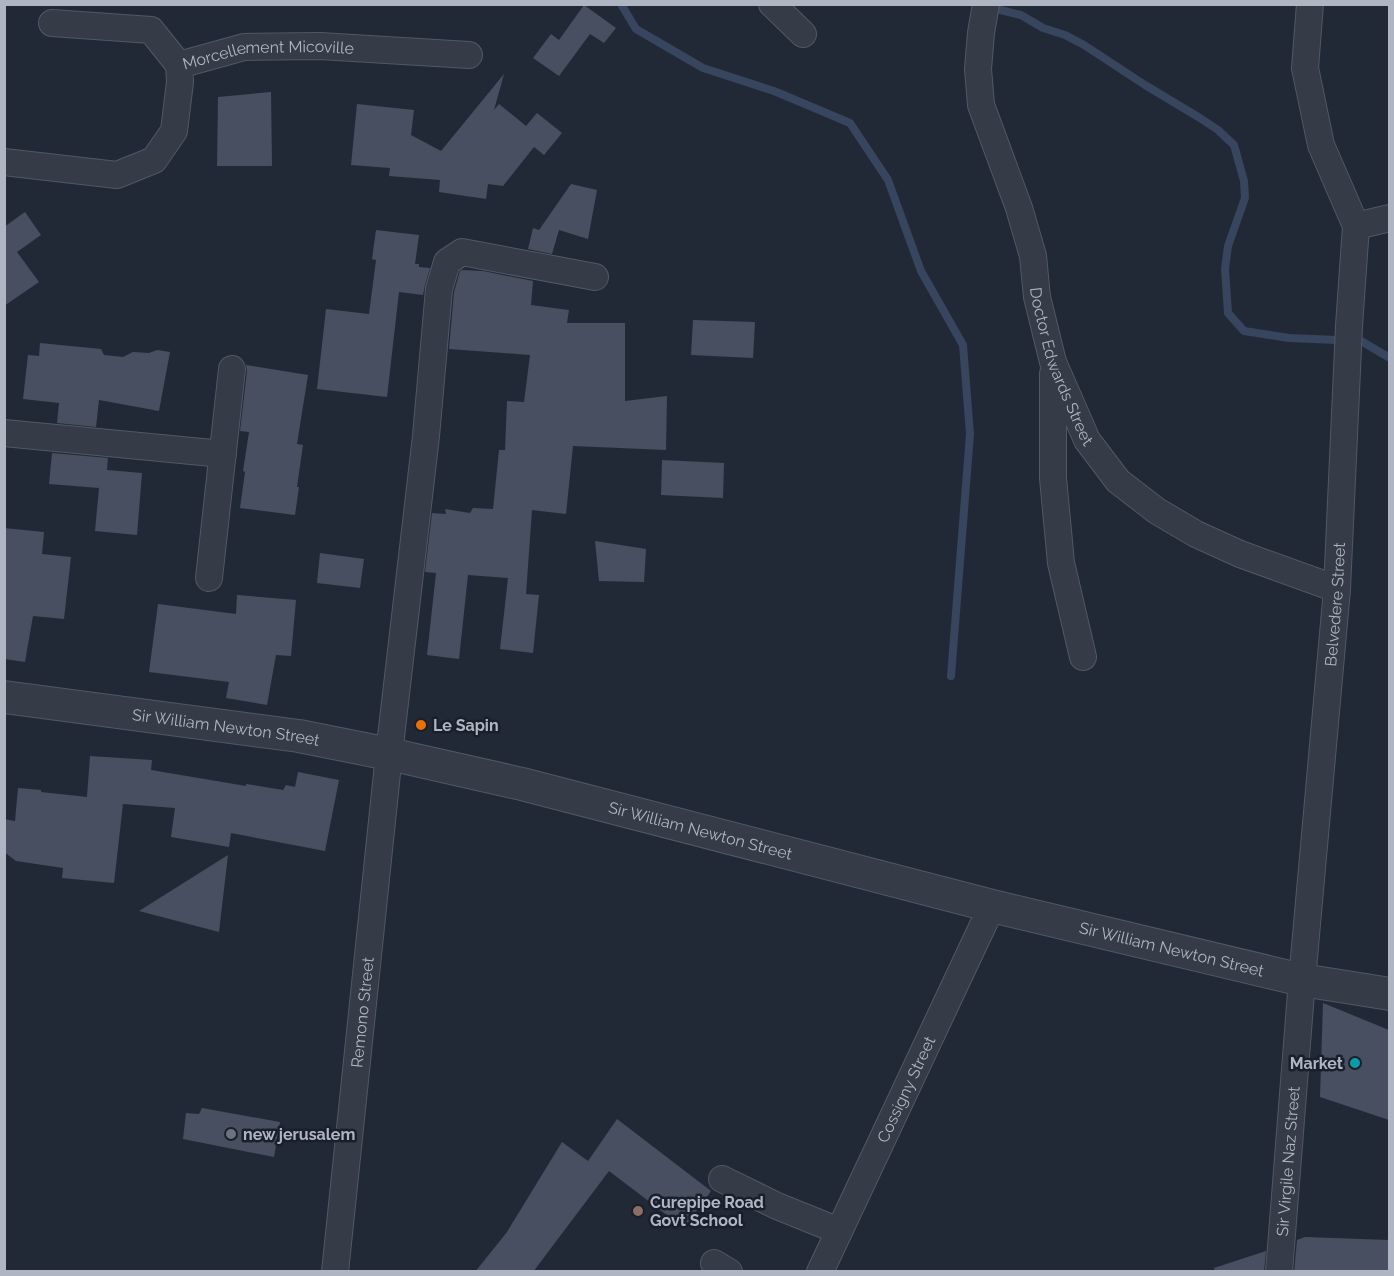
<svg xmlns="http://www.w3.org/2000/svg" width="1394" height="1276" viewBox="0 0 1394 1276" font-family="Raleway,sans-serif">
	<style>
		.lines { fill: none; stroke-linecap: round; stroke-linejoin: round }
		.stream { stroke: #38455e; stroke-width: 8 }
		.building { fill: #484f60 }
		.minor-casing { stroke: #525864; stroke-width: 28 }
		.tertiary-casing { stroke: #525864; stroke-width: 34 }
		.minor { stroke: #353b47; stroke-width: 26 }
		.tertiary { stroke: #353b47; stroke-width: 32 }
		.food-dot { fill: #e8710a; stroke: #1a202b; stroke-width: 2 }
		.culture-dot { fill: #0f9aa8; stroke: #1a202b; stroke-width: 2 }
		.worship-dot { fill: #6b7280; stroke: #1a202b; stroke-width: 2 }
		.education-dot { fill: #8d6e63; stroke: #1a202b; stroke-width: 2 }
		.labels { text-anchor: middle; stroke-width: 5; stroke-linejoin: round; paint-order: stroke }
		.street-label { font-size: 16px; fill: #afb5c3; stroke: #1a202b }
		.poi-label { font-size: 16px; font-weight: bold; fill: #afb5c3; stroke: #1a202b; text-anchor: start }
	</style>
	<rect width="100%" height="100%" fill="#222936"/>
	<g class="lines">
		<!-- stream -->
		<g class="stream">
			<path d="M 621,4 L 636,29 L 703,68 L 774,91 L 850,123 L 888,180 L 921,271 L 963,345 L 970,434 L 951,676"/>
			<path d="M 988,7 L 1021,15 L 1043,28 L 1065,35 L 1084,45 L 1145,85 L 1200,118 L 1218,130 L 1234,145 L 1244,181 L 1245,198 L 1228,246 L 1225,269 L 1228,313 L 1244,331 L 1289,338 L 1361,341 L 1390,358"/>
		</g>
	</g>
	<!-- building -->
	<g class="building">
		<path d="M 584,5 L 616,28 L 604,43 L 590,34 L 559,76 L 533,58 L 551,34 L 559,40 Z"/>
		<path d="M 504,74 L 494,110 L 499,104 L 526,126 L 537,113 L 562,133 L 544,155 L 534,147 L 503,186 L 488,184 L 486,199 L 439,192 L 440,180 L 389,176 L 390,168 L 351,165 L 357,104 L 414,110 L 411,135 L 441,151 Z"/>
		<path d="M 271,92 L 272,166 L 217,166 L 218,97 Z"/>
		<path d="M 571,184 L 597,190 L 588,239 L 559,230 L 552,254 L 528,249 L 533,228 L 539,230 Z"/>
		<path d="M 25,212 L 41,235 L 17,252 L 39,282 L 4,306 L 4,227 Z"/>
		<path d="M 376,230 L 419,235 L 415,264 L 419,264 L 419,267 L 430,268 L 425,285 L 423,295 L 399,292 L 387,397 L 317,389 L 326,309 L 369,314 L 376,260 L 372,259 Z"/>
		<path d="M 462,270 L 483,271 L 533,281 L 531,305 L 569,310 L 567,323 L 625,323 L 625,401 L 667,396 L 666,450 L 573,446 L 566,514 L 532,510 L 526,594 L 539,595 L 533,653 L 500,649 L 508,578 L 468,575 L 459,659 L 427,655 L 436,573 L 425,572 L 432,513 L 446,514 L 445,509 L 470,513 L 473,508 L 493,509 L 499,450 L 505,450 L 507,401 L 524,402 L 530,355 L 449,349 L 454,292 L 460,271 Z"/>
		<path d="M 693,320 L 755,322 L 753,358 L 691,355 Z"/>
		<path d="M 40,343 L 101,349 L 104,355 L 123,357 L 133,352 L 149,353 L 157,350 L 170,352 L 159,411 L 99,400 L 96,427 L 57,423 L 59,403 L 23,399 L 28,355 L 39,356 Z"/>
		<path d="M 246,365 L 308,375 L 297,444 L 303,445 L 297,487 L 299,487 L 295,515 L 240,508 L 245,472 L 243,471 L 249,432 L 240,431 L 247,371 Z"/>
		<path d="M 52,453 L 108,458 L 107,470 L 142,473 L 137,535 L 95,531 L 99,488 L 49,484 Z"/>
		<path d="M 662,460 L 724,463 L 723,498 L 661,495 Z"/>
		<path d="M 4,528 L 44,532 L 42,554 L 71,557 L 64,619 L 33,616 L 25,662 L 4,659 Z"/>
		<path d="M 595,541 L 646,549 L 644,582 L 599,581 Z"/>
		<path d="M 320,553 L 364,559 L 360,588 L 317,583 Z"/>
		<path d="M 237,595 L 296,600 L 291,656 L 276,655 L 267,705 L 226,698 L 229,682 L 149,672 L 158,604 L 236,614 Z"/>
		<path d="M 90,756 L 152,760 L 151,770 L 246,786 L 246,784 L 283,790 L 286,785 L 295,787 L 298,772 L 339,780 L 325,851 L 231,833 L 229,847 L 171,837 L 175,808 L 123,804 L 114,883 L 62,878 L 63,868 L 16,861 L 4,852 L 4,819 L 15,821 L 18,788 L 41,790 L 41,792 L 87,797 Z"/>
		<path d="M 228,855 L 219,932 L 139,911 Z"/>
		<path d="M 1323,1003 L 1389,1030 L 1389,1120 L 1320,1097 Z"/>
		<path d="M 202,1108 L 280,1122 L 274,1157 L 183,1139 L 186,1113 L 199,1114 Z"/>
		<path d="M 617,1119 L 711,1191 L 684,1228 L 609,1171 L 533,1272 L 475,1272 L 507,1232 L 562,1142 L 588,1161 Z"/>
		<path d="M 1305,1237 L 1389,1240 L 1389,1272 L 1294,1272 L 1297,1240 Z"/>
		<path d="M 1266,1251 L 1264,1272 L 1215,1272 L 1214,1268 Z"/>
	</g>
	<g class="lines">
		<!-- minor casing -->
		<g class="minor-casing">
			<g id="minor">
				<path d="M 772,4 L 803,34"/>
				<path id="s1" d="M 986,4 L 981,33 L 978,69 L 981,105 L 1019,208 L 1033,256 L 1037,297 L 1053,362 L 1087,440 L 1118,481 L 1157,511 L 1196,534 L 1240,554 L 1337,589"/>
				<path d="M 52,23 L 151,30 L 179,65"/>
				<path id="s2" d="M 4,162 L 117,175 L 154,160 L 174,131 L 180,82 L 179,65 L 244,47 L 320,46 L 469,55"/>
				<path d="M 1356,226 L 1390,218"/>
				<path d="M 1053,374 L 1053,478 L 1061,563 L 1083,657"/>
				<path d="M 4,433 L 223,454"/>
				<path d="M 209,578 L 232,369"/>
				<path d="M 722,1179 L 777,1206 L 839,1231"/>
				<path d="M 714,1263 L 729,1272"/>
				<path id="s3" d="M 335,1272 L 389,754 L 426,436 L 439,289 L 447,262 L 462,252 L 595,277"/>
				<path id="s4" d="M 820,1272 L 992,906"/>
				<path id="s5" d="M 1279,1272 L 1302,980 L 1337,589 L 1349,326 L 1356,226 L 1321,145 L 1305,68 L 1310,4"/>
			</g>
		</g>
		<!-- tertiary casing -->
		<g class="tertiary-casing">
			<g id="tertiary">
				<path id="s6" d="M 4,697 L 299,736 L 389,754 L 522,784 L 992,906 L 1302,980 L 1390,994"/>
			</g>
		</g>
		<!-- minor -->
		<use href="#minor" class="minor"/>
		<!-- tertiary -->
		<use href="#tertiary" class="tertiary"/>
	</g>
	<!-- markers -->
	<circle class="food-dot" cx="421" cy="725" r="6"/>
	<circle class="culture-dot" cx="1355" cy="1063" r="6"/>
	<circle class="worship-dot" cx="231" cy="1134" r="6"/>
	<circle class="education-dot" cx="638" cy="1211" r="6"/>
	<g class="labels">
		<!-- street labels -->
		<g class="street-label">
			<text dy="6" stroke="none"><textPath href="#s2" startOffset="346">Morcellement Micoville</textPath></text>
			<text dy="6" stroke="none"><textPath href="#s1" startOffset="376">Doctor Edwards Street</textPath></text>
			<text dy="6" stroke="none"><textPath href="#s5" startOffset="670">Belvedere Street</textPath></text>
			<text dy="6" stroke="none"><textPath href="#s6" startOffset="224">Sir William Newton Street</textPath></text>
			<text dy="6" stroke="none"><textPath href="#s6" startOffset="710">Sir William Newton Street</textPath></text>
			<text dy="6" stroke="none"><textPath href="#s6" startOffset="1196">Sir William Newton Street</textPath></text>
			<text dy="6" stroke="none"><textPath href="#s3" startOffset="261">Remono Street</textPath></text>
			<text dy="6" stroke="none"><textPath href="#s4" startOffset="202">Cossigny Street</textPath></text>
			<text dy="6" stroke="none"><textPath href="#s5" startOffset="111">Sir Virgile Naz Street</textPath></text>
		</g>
		<!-- poi labels -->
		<g class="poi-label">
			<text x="433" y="731">Le Sapin</text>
			<text x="1343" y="1069" text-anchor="end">Market</text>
			<text x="243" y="1140">new jerusalem</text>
			<text x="650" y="1208">Curepipe Road<tspan x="650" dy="18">Govt School</tspan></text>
		</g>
	</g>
	<!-- border -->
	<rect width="1394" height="1276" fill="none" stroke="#afb5c3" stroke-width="12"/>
</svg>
